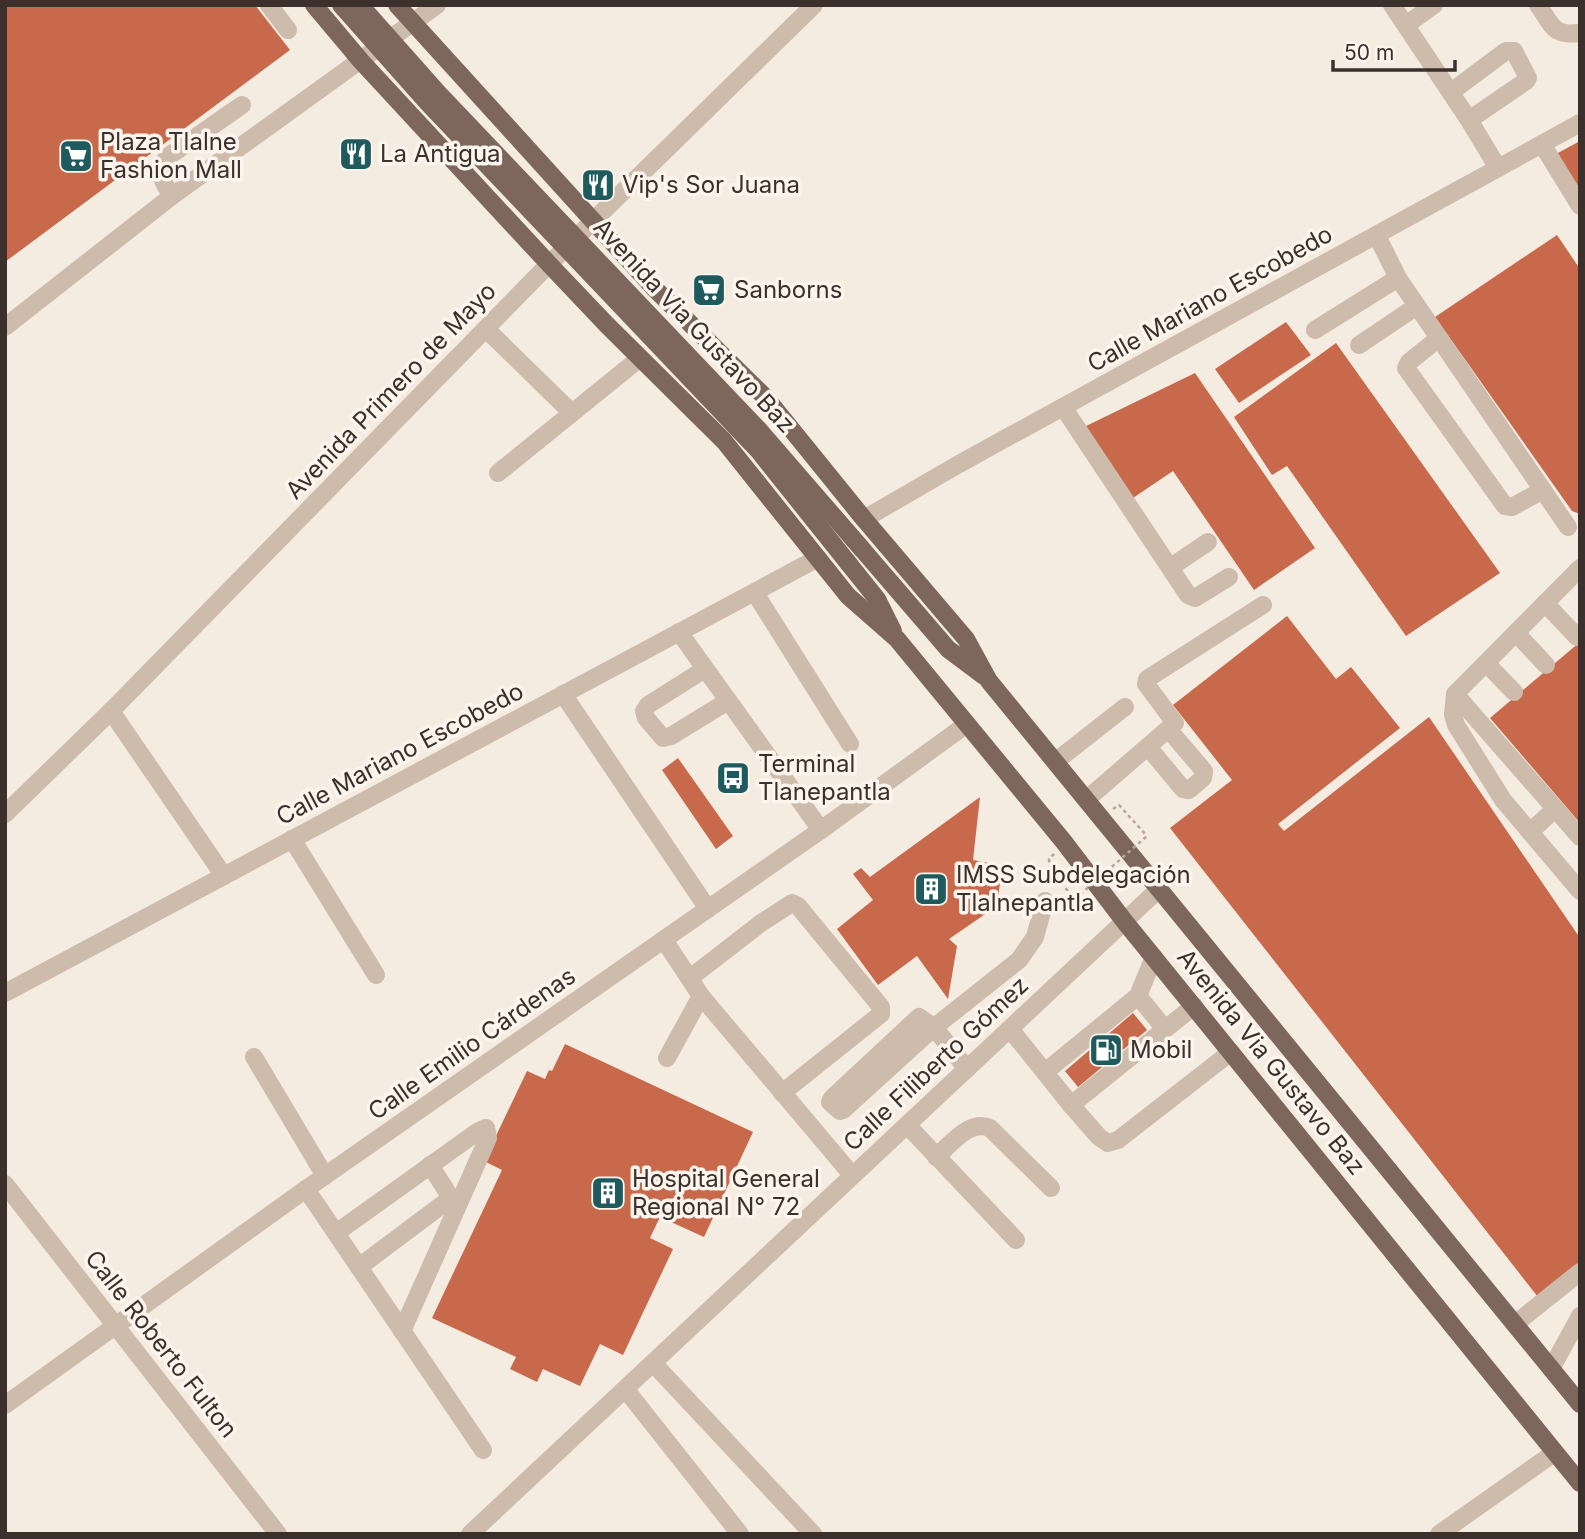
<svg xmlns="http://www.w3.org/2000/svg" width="1585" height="1539" viewBox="0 0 1585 1539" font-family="Inter,sans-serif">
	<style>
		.building { fill: #c8694b }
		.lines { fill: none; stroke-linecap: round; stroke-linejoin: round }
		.path { stroke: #b9a596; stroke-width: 2.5; stroke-dasharray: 3.5 3.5; stroke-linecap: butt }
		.minor { stroke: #cdbbac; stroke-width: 18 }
		.major { stroke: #7d675c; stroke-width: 18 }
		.path-bridge { stroke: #b9a596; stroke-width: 2.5; stroke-dasharray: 3.5 3.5; stroke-linecap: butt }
		.major-bridge { stroke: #7d675c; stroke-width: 18 }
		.labels { text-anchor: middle; stroke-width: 7; stroke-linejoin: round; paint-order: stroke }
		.poi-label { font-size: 24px; fill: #3b302b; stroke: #fbf5ee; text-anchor: start }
		.street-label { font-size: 24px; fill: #3b302b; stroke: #fbf5ee }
	</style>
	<rect width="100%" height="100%" fill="#f4ebe1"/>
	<!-- building -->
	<g class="building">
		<path d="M 5,5 L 255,5 L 290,50 L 5,262 Z"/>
		<path d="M 1580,141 L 1580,189 L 1556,154 Z"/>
		<path d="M 1557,235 L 1580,269 L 1580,514 L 1572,511 L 1435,317 Z"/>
		<path d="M 1286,322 L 1311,355 L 1239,403 L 1215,369 Z"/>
		<path d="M 1336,343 L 1500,573 L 1406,636 L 1287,466 L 1272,475 L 1234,417 Z"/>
		<path d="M 1195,373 L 1315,548 L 1254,590 L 1173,471 L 1130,500 L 1082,428 Z"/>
		<path d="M 1287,616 L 1336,679 L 1351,667 L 1400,728 L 1278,824 L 1284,831 L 1429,717 L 1580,938 L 1580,1265 L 1538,1297 L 1170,828 L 1232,780 L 1173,705 Z"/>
		<path d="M 1580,642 L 1580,823 L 1490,718 Z"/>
		<path d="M 678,758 L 733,836 L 716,849 L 662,770 Z"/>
		<path d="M 980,797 L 973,860 L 995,864 L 1001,875 L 997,906 L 949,939 L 957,946 L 948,999 L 917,956 L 878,985 L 837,929 L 873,900 L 853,874 L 861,868 L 870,877 Z"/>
		<path d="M 1133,1013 L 1147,1030 L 1078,1087 L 1065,1071 Z"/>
		<path d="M 565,1044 L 753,1132 L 704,1237 L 660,1217 L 650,1238 L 673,1249 L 623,1355 L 600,1344 L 580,1386 L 543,1369 L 537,1382 L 510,1369 L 516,1357 L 432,1318 L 502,1170 L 484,1161 L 527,1071 L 545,1079 L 549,1070 L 552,1071 Z"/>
	</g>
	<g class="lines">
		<!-- path -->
		<g class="path">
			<path d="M 1113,809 L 1119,805 L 1147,836"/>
			<path d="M 1054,854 L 1049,859 L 1050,870 L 1075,899"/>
		</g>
		<!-- minor -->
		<g class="minor">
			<path d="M 269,5 L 288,30"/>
			<path d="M 1392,5 L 1469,120 L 1498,168"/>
			<path d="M 1538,5 C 1553,26 1552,36 1580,33"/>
			<path d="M 1406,25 L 1434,5"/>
			<path d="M 1451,92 L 1506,51 L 1514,51 L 1528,78 L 1526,81 L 1469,120"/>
			<path d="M 1542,144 L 1580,206"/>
			<path d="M 172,196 C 162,180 157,176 166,158 L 242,105"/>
			<path d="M 1377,236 L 1398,278 L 1568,527"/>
			<path d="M 5,327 L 172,196 L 437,5"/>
			<path d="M 486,329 L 572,413"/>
			<path d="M 1315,330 L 1398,278"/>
			<path d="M 1439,338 L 1409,362 L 1406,368 L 1505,506 L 1512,507 L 1543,490"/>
			<path d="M 1359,345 L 1417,306"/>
			<path d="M 1063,407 L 1188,595 L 1195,598 L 1229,577"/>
			<path d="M 498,473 L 640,358"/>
			<path d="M 864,519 L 959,464 L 1580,123"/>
			<path d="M 1171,567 L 1208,542"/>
			<path d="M 1580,568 L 1455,694 L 1453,715 L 1456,725 L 1503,800 L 1580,891"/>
			<path d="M 755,593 L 850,744"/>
			<path d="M 1545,603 L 1577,637"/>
			<path d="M 679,632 L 821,830"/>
			<path d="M 1516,633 L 1546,665"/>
			<path d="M 1486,663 L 1514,692"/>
			<path d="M 705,669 L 648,705 L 644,711 L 646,718 L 663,738 L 671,736 L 728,701"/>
			<path d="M 563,694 L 708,909"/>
			<path d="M 1455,694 L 1580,837"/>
			<path d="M 111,711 L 224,876"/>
			<path d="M 1148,747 L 1183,789 L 1189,790 L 1203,778 L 1204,771 L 1169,730"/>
			<path d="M 1056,761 L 1125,707"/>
			<path d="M 1087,799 L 1175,723 L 1146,684 L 1147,679 L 1263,605"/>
			<path d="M 5,814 L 111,711 L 549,264 L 814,5"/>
			<path d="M 1530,832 L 1555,809"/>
			<path d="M 292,839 L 376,975"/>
			<path d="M 664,940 L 701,996 L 852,1175"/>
			<path d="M 690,978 L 761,923 L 792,903 L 798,906 L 881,1007 L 881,1014 L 782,1093"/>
			<path d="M 5,993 L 818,558"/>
			<path d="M 1138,996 L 1165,1029"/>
			<path d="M 1010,1029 L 1071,1105 L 1099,1137 L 1108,1143 L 1118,1140 L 1231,1052"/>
			<path d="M 254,1057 L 325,1176"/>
			<path d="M 667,1058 L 701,996"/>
			<path d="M 967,1069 C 953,1052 938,1028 919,1017 L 832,1098 L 830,1102 L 840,1111 L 843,1110 L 932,1029 L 1019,960 L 1035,937 L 1045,901"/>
			<path d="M 1045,1072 L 1138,996 L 1154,957"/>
			<path d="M 1071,1105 L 1194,1006"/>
			<path d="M 907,1125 L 1016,1240"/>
			<path d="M 936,1157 C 951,1144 970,1119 990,1128 L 1051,1188"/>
			<path d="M 5,1184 L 278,1534"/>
			<path d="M 306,1189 L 483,1450"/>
			<path d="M 336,1233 L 477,1132 L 486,1128 L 488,1138 L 402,1331"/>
			<path d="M 359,1267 L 451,1198 L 430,1165"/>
			<path d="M 1515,1324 L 1580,1272"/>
			<path d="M 653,1363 L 813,1534"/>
			<path d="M 1551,1369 L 1580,1316"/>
			<path d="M 626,1390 L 740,1534"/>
			<path d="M 5,1405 L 306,1189 L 821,830 L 967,724"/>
			<path d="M 470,1534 L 1160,888"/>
			<path d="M 1439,1534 L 1554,1453"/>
		</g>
		<!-- major -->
		<g class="major">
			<path d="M 314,5 L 361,61 L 549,264 L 607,325 L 724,441 L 848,596 L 897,639 L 1064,842 L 1125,922 L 1580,1483"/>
			<path d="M 397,5 L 654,288 L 766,398 L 864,519 L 966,639 L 989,681 L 1580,1404"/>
			<path d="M 862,549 L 948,649 L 984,676"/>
			<path d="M 849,564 L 877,599 L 893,631"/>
		</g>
		<!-- path-bridge -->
		<path class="path-bridge" d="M 1075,899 L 1147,836"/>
		<!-- major-bridge -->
		<g class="major-bridge">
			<path d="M 341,5 L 427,102 L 758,450 L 849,564"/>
			<path d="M 360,5 L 438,93 L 758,429 L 862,549"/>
		</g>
	</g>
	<!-- icons -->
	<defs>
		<g id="restaurant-square" transform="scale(1.75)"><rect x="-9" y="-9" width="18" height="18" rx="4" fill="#1f5a5e" stroke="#fbf5ee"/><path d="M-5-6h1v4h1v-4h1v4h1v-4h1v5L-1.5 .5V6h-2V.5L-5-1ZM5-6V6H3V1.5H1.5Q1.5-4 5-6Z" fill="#fff"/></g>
		<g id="supermarket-square" transform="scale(1.75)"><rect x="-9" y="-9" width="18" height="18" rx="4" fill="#1f5a5e" stroke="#fbf5ee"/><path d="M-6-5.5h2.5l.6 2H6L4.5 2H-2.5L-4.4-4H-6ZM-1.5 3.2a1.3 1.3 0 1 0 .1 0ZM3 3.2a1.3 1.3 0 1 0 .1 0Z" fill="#fff"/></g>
		<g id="bus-square" transform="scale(1.75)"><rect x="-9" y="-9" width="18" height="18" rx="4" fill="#1f5a5e" stroke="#fbf5ee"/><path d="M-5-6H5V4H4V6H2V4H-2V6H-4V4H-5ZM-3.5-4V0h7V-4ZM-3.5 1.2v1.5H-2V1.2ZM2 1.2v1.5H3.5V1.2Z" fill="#fff"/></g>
		<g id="building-square" transform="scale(1.75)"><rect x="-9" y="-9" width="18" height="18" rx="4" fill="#1f5a5e" stroke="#fbf5ee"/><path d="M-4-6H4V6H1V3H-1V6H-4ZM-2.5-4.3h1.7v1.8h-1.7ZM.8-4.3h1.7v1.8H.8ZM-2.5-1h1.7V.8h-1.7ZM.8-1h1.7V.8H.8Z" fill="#fff"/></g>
		<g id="fuel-square" transform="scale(1.75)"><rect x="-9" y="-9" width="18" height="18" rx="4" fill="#1f5a5e" stroke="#fbf5ee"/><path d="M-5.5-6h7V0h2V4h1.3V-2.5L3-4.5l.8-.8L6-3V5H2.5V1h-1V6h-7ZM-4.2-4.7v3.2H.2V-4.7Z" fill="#fff"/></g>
	</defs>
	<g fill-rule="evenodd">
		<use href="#restaurant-square" x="356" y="154"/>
		<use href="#supermarket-square" x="76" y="156"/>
		<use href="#restaurant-square" x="598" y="185"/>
		<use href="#supermarket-square" x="709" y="290"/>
		<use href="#bus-square" x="733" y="778"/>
		<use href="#building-square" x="931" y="889"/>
		<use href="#fuel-square" x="1106" y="1050"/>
		<use href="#building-square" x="608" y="1193"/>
	</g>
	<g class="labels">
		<!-- poi labels -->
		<g class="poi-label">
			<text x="100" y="150">Plaza Tlalne<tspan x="100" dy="28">Fashion Mall</tspan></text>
			<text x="380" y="162">La Antigua</text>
			<text x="622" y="193">Vip's Sor Juana</text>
			<text x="734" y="298">Sanborns</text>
			<text x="758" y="772">Terminal<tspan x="758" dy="28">Tlanepantla</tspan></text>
			<text x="956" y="883">IMSS Subdelegación<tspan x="956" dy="28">Tlalnepantla</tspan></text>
			<text x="1130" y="1058">Mobil</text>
			<text x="632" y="1187">Hospital General<tspan x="632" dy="28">Regional N° 72</tspan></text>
		</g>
		<!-- street labels -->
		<g class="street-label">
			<text transform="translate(1210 299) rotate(-29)" y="8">Calle Mariano Escobedo</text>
			<text transform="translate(694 326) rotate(47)" y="8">Avenida Via Gustavo Baz</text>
			<text transform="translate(391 391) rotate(-46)" y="8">Avenida Primero de Mayo</text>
			<text transform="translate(400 754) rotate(-28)" y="8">Calle Mariano Escobedo</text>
			<text transform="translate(472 1044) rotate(-35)" y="8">Calle Emilio Cárdenas</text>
			<text transform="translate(1271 1062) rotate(51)" y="8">Avenida Via Gustavo Baz</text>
			<text transform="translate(936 1064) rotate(-43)" y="8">Calle Filiberto Gómez</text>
			<text transform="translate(161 1344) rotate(52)" y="8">Calle Roberto Fulton</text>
		</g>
	</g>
	<!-- border -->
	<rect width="1585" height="1539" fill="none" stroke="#3b302b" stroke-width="14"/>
	<!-- scale -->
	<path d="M1333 60v10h122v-10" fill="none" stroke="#3b302b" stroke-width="3.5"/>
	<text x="1344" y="60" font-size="21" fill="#3b302b" stroke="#fbf5ee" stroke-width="5" paint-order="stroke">50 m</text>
</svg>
